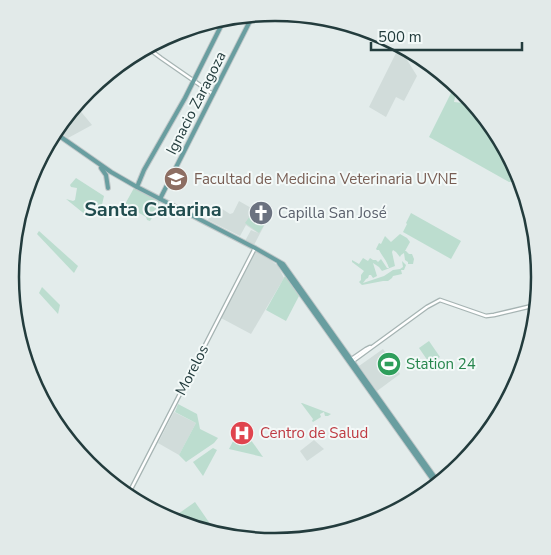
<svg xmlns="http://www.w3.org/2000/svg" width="551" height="555" viewBox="0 0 551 555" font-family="'Nunito Sans',sans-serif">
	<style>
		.built { fill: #d1dcda }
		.green { fill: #bcddcf }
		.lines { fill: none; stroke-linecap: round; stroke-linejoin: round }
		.minor-casing { stroke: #a6b4b3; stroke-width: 5 }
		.major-casing { stroke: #c1c8c9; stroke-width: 6 }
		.minor { stroke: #fff; stroke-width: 2.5 }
		.major { stroke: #699ea0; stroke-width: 4 }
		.labels { text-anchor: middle; stroke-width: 4; stroke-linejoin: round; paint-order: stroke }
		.street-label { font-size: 15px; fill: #233c3d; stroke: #f3f9f8 }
		.education-label { font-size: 15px; fill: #785e54; stroke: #f3f9f8; text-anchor: start }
		.worship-label { font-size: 15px; fill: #5b616d; stroke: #f3f9f8; text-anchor: start }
		.leisure-label { font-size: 15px; fill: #27864d; stroke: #f3f9f8; text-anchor: start }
		.health-label { font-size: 15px; fill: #be3a42; stroke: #f3f9f8; text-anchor: start }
		.district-label { font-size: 20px; font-weight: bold; fill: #204c4e; stroke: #f3f9f8 }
		.rim { fill: none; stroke: #233c3d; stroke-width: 2.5 }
	</style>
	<rect width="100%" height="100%" fill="#e3eceb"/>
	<!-- built -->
	<g class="built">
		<path d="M 399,47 L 417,76 L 404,101 L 396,97 L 386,117 L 369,107 Z"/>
		<path d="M 78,108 L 92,125 L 68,138 L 60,132 L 74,110 Z"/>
		<path d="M 239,201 L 253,209 L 253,213 L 266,222 L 254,245 L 245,241 L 251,230 L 258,233 L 246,225 L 240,236 L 208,220 L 216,205 L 230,214 L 233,213 Z"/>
		<path d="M 256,251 L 268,258 L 278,266 L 284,278 L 251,334 L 221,318 L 254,252 Z"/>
		<path d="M 383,349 L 400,374 L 377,391 L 359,366 Z"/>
		<path d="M 174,412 L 196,423 L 179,455 L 158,443 Z"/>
		<path d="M 314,440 L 324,449 L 307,461 L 300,451 Z"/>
	</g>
	<!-- green -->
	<g class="green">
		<path d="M 452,91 L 456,93 L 454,102 L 463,103 L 468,97 L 521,176 L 522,181 L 509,182 L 429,137 Z"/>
		<path d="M 76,178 L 104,196 L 100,213 L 89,217 L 87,216 L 66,199 L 73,201 L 75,200 L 77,188 L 71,187 L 70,185 Z"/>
		<path d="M 134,188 L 139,191 L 160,202 L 154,212 L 155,213 L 150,221 L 147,220 L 146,217 L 129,207 L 124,206 Z"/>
		<path d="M 411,213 L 461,241 L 451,259 L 403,232 L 407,224 L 406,223 Z"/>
		<path d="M 250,216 L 264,225 L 259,233 L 245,223 Z"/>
		<path d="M 39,231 L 78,266 L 74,273 L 37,234 Z"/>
		<path d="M 400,234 L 407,238 L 410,242 L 405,251 L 406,251 L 409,254 L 412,254 L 414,259 L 413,264 L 408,264 L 408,262 L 405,260 L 404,253 L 401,255 L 400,257 L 396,252 L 393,250 L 392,252 L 395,266 L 382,271 L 379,267 L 373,263 L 377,276 L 373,278 L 371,275 L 369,275 L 368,278 L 366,279 L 363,283 L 384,276 L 393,270 L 400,269 L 403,267 L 402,261 L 406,265 L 404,270 L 401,270 L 402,274 L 393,276 L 392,278 L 388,281 L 383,281 L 362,285 L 359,282 L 361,280 L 361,275 L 364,271 L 352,262 L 352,260 L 359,264 L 363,258 L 368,261 L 370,258 L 373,260 L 376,260 L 378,262 L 381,259 L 387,268 L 389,268 C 387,261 382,256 379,250 L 377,250 L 376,249 L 379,243 L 381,244 L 385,236 L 391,242 Z"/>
		<path d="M 285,276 L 299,296 L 286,321 L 266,310 Z"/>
		<path d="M 42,287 L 60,305 L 58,314 L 39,293 Z"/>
		<path d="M 429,341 L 440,357 L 430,364 L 419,348 Z"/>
		<path d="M 301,403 L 302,403 L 331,414 L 328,416 L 325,416 L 324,412 L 320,414 L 321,417 L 313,422 L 312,421 L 313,419 Z"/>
		<path d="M 178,404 L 197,414 L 200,429 L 218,438 L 214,443 L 186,462 L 179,455 L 196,423 L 175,412 Z"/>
		<path d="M 241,426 L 263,457 L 229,449 Z"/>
		<path d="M 213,448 L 217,450 L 203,476 L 193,462 Z"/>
		<path d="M 195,502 L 213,528 L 210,530 L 186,525 L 178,514 Z"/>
	</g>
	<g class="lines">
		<!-- minor casing -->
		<g class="minor-casing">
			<g id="minor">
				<path d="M 149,49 L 161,58 L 213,94"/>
				<path d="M 350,360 L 366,349 L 370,347"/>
				<path d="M 353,361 L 427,307 L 440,300 L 486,316 L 494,315 L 536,305"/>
				<path d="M 129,493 L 255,248"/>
			</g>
		</g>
		<!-- major casing -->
		<g class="major-casing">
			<g id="major">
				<path d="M 58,135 L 111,172 L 137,187 L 255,248 L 283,264 L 438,482"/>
				<path d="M 101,168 L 106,175 L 108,188"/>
				<path d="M 137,187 L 144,170 L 185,98 L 223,22"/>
				<path d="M 160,199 L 252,17"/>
				<path d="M 279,263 L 436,484"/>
			</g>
		</g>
		<!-- minor -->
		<use href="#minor" class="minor"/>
		<!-- major -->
		<use href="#major" class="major"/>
	</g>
	<!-- icons -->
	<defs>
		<g id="university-disc" transform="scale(1.25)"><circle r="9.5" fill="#8d6e63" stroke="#f3f9f8"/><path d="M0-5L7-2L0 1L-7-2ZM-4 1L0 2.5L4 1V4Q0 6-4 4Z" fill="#fff"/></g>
		<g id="church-disc" transform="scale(1.25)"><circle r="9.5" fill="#6b7280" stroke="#f3f9f8"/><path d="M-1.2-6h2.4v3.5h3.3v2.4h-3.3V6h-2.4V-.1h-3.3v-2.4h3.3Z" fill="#fff"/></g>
		<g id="stadium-disc" transform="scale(1.25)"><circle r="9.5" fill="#2e9e5b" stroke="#f3f9f8"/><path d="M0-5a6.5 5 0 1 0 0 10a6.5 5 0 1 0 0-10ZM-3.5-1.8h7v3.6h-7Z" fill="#fff"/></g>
		<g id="hospital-disc" transform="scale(1.25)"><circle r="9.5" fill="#e0444e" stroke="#f3f9f8"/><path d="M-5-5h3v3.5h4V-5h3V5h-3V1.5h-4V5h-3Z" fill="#fff"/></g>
	</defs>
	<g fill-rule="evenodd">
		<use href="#university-disc" x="176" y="179"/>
		<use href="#church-disc" x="261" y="213"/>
		<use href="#stadium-disc" x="389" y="364"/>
		<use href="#hospital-disc" x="242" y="433"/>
	</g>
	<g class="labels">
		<!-- street labels -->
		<g class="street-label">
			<text transform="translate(196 103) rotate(-63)" y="5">Ignacio Zaragoza</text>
			<text transform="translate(192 370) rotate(-63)" y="5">Morelos</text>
		</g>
		<!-- education labels -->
		<g class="education-label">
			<text x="194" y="184">Facultad de Medicina Veterinaria UVNE</text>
		</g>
		<!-- worship labels -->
		<g class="worship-label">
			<text x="278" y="218">Capilla San José</text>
		</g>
		<!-- leisure labels -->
		<g class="leisure-label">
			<text x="406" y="369">Station 24</text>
		</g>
		<!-- health labels -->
		<g class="health-label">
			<text x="260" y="438">Centro de Salud</text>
		</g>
		<!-- district labels -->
		<g class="district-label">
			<text x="153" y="216">Santa Catarina</text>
		</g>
	</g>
	<!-- crop -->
	<path d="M0 0H551V555H0ZM19 277a256 256 0 1 1 512 0a256 256 0 1 1-512 0Z" fill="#e2eae9" fill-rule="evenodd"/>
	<path class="rim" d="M19 277a256 256 0 1 1 512 0a256 256 0 1 1-512 0Z"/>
	<!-- scale -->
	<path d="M371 42v8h151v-8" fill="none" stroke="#233c3d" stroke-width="2.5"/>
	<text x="378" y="42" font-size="15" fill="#233c3d" stroke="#f3f9f8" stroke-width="4" paint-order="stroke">500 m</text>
</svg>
